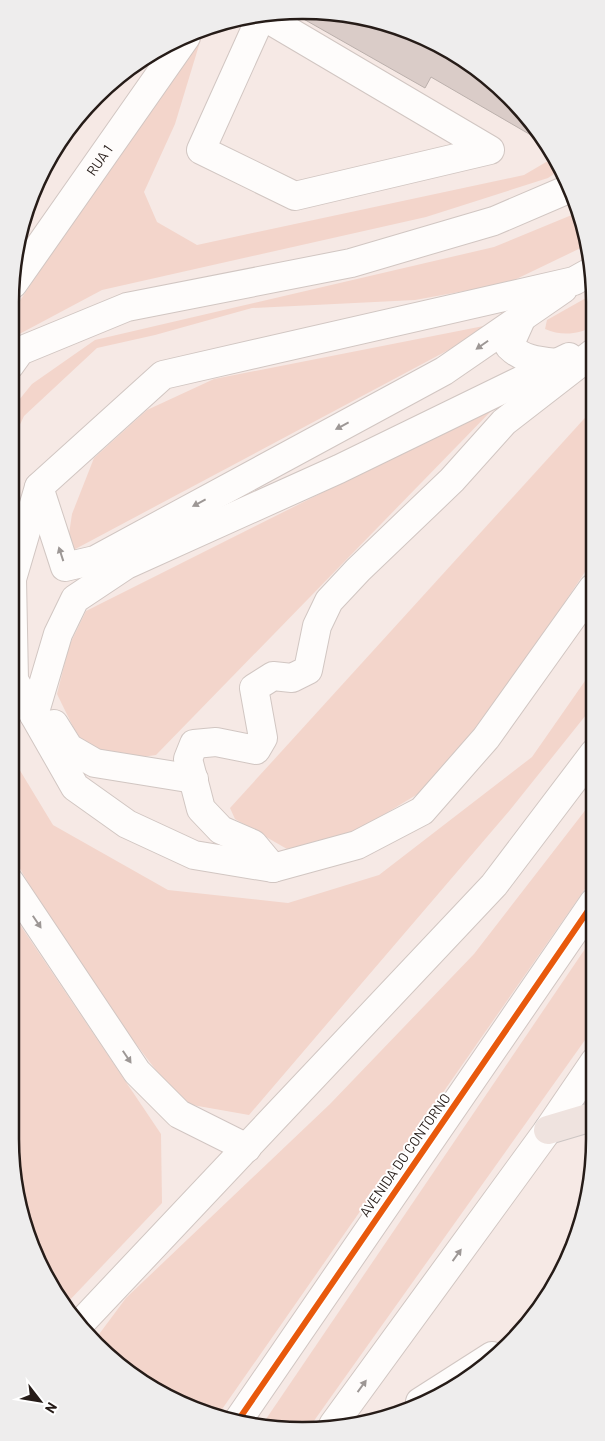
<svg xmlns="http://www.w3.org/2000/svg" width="605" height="1441" viewBox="0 0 605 1441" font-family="Barlow,sans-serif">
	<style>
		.green { fill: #f3d5cb }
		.building { fill: #daccc8; stroke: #bbb0ac }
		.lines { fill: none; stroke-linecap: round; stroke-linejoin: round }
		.minor-casing { stroke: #d1c6c2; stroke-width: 30 }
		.highway-casing { stroke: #ccc5c3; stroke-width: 30 }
		.minor { stroke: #fefcfb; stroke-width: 28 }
		.highway { stroke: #efe3df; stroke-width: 28 }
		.cycleway-casing { stroke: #fff; stroke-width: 9 }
		.cycleway { stroke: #e8590c; stroke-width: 6 }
		.oneway { fill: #9d9795 }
		.labels { text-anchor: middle; stroke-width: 4; stroke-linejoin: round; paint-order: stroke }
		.street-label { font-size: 14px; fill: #261c18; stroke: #fff }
		.rim { fill: none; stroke: #261c18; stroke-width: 2.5 }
	</style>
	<rect width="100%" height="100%" fill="#f6e9e5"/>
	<!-- green -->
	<g class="green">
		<path d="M 203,32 L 175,124 L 144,192 L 157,222 L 197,245 L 524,175 L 553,158 L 560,170 L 548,178 L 426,217 L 102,290 L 10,339 L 10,316 L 193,35 Z"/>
		<path d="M 579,212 L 587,245 L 508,283 L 415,300 L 252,308 L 155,335 L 97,348 L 24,416 L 10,446 L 10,411 L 32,384 L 95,340 L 494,247 Z"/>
		<path d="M 593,294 L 593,326 C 578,335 561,336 545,329 L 547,320 Z"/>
		<path d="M 499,323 L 66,554 L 72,514 L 94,458 L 147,410 L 214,379 Z"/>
		<path d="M 497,405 L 156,755 L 114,761 L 78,737 L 57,694 L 69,646 L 86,611 Z"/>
		<path d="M 593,409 L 593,560 L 522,666 L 431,786 L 350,835 L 287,849 L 235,819 L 230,808 Z"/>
		<path d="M 594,668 L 594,705 L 510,810 L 249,1115 L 181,1103 L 72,960 L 10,851 L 10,754 L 53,825 L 168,890 L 288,903 L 379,875 L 532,757 Z"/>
		<path d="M 594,799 L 594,876 L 218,1415 L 157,1392 L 94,1341 L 126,1298 L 330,1104 L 474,954 Z"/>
		<path d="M 10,910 L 161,1134 L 162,1203 L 66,1304 L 26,1233 L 10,1139 Z"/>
		<path d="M 587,946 L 594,951 L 595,1026 L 311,1425 L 262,1425 Z"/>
	</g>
	<!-- building -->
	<path class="building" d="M 293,13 L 397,26 L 465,59 L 523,110 L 538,135 L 536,138 L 431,77 L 425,88 Z"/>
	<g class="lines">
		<!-- minor casing -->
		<g class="minor-casing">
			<g id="minor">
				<path d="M 261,17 L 201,150 L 295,196 L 490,150 L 263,16"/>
				<path d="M 592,271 L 574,281 L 163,375 L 39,487 L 12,579 L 14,680 L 75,787 L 127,824 L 194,855 L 273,868 L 357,845 L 422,811 L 486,738 L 593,588"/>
				<path id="s1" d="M 13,284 L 186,37"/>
				<path d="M 522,317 L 509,346 C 523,360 538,361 557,363"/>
				<path d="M 10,365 L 20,351 L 127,307 L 351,263 L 494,221 L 571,188"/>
				<path d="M 39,487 L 65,567 L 95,560 L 444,371 L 563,289"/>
				<path d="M 34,715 L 58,634 L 75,599 L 126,565 L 339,469 L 569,357"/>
				<path d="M 54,724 L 69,748 L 95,763 L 194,779"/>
				<path d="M 273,868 L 253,844 L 221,830 L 201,809 L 188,759 L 194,744 L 216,742 L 256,750 L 263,738 L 254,688 L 273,676 L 292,678 L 308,670 L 317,626 L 329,601 L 358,570 L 452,480 L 504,422 L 593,353"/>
				<path d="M 10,882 L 137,1072 L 179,1114 L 247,1148"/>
				<path d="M 79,1325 L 494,885 L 594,753"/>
				<path d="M 420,1402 L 492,1356"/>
				<path d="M 237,1422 L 594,902"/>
				<path d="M 333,1425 L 548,1130 L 595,1061"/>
			</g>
		</g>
		<!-- highway casing -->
		<g class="highway-casing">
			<path id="highway" d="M 548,1130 L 595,1116"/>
		</g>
		<!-- minor -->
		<use href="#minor" class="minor"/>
		<!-- highway -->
		<use href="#highway" class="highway"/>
		<!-- cycleway casing -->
		<g class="cycleway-casing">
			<path id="cycleway" d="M 237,1422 L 594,902"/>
		</g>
		<!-- cycleway -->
		<use href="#cycleway" class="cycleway"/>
	</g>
	<!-- one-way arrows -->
	<defs><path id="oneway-solid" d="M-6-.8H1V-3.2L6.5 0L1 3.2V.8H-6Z" transform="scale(1.25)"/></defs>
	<g class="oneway">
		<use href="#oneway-solid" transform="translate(482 345) rotate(145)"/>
		<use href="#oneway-solid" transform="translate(342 426) rotate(152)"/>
		<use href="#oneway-solid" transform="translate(199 503) rotate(152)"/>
		<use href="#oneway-solid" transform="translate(61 554) rotate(-108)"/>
		<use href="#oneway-solid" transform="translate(37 922) rotate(56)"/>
		<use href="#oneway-solid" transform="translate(127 1057) rotate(56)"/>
		<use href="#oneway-solid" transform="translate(457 1255) rotate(-54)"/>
		<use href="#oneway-solid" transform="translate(362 1386) rotate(-54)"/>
	</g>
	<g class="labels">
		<!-- street labels -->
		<g class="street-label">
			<text dy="5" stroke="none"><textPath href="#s1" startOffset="151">RUA 1</textPath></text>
			<text transform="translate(405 1155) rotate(-55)" y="5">AVENIDA DO CONTORNO</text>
		</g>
	</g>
	<!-- crop -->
	<path d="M0 0H605V1441H0ZM302 19H303A283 283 0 0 1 586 302V1139A283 283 0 0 1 303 1422H302A283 283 0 0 1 19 1139V302A283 283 0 0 1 302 19Z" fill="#eeeded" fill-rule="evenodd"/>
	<path class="rim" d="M302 19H303A283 283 0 0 1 586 302V1139A283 283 0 0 1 303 1422H302A283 283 0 0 1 19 1139V302A283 283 0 0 1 302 19Z"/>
	<!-- north arrow -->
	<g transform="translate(40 1401) rotate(121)" stroke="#ffffff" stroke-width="4" paint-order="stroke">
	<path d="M0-4L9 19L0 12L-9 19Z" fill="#261c18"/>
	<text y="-8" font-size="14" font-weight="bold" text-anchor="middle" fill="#261c18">N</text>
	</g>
</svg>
